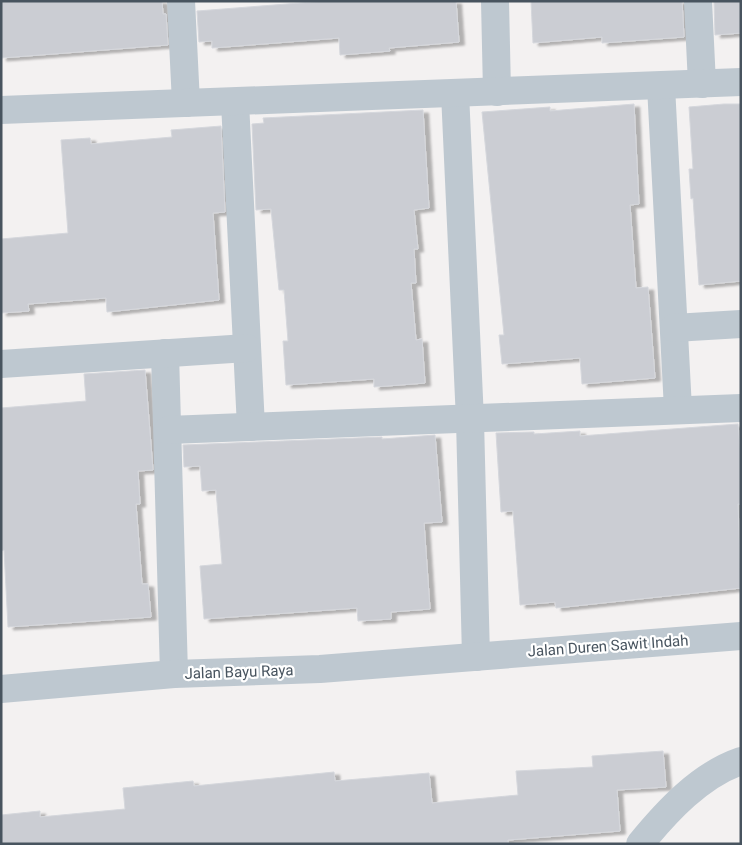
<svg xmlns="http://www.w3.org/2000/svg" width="742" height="845" viewBox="0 0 742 845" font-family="Roboto,sans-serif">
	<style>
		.building { fill: #cbcdd3; stroke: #d5d7dc; filter: url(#shadow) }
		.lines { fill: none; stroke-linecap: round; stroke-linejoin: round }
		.minor { stroke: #bec8d0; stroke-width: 28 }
		.labels { text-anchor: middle; stroke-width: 4.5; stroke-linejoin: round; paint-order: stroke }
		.street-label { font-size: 15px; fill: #48545f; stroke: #fff }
	</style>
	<defs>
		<filter id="shadow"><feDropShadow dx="5.5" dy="3" stdDeviation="1" flood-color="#0004"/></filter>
	</defs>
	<rect width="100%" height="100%" fill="#f3f1f1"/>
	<!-- building -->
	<g class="building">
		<path d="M 1,1 L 162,1 L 163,14 L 166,14 L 168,45 L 1,58 Z"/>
		<path d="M 325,1 L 456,1 L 459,42 L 389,48 L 390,51 L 340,55 L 339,38 L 212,48 L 212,41 L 199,42 L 197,11 Z"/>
		<path d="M 531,1 L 682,1 L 684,37 L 602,43 L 602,37 L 533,43 Z"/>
		<path d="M 714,1 L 741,1 L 741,33 L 715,35 Z"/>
		<path d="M 634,104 L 639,204 L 630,205 L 636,288 L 648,287 L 655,378 L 582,384 L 580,358 L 502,364 L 499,335 L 504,335 L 482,112 L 550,107 L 550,111 Z"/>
		<path d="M 724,104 L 741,104 L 741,281 L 699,285 L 693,198 L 691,199 L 689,169 L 693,169 L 689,107 Z"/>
		<path d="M 423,110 L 429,208 L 414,210 L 418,249 L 414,249 L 416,283 L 411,283 L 416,340 L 422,339 L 425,383 L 374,387 L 374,379 L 286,385 L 283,341 L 288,341 L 284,290 L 279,290 L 271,209 L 256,210 L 252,124 L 264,123 L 263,118 Z"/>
		<path d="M 221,126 L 225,212 L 213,213 L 219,300 L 107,312 L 106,298 L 28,304 L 29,311 L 1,313 L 1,239 L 68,233 L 61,140 L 90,138 L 91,144 L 172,137 L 171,130 Z"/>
		<path d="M 145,370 L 153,470 L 138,471 L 140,504 L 136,504 L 142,584 L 148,584 L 151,617 L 8,627 L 4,550 L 1,551 L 1,408 L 86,401 L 84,374 Z"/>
		<path d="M 738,424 L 741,458 L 741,504 L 738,504 L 741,588 L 556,608 L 555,602 L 520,605 L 513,511 L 501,512 L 496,433 L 534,432 L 534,434 L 580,431 L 580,436 Z"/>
		<path d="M 435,435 L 442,522 L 424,523 L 430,609 L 391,612 L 391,619 L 358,621 L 357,608 L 204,619 L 200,566 L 222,564 L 216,490 L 202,491 L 200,466 L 184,467 L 183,445 L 382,437 L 382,439 Z"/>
		<path d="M 663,751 L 666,787 L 617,790 L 620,831 L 508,840 L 508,844 L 1,844 L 1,815 L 40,811 L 40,817 L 125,809 L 123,788 L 193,781 L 194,786 L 334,772 L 335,781 L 429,773 L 432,803 L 518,795 L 516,771 L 593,767 L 592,756 Z"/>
	</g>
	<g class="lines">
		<!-- minor -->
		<g class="minor">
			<path d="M 181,1 L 186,103"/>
			<path d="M 495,1 L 497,92"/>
			<path d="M 698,1 L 702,84"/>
			<path d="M 661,86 L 678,409"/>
			<path d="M 455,93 L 470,420 L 476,657"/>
			<path d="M 235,102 L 251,427"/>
			<path d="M 1,110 L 741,82"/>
			<path d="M 674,328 L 741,324"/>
			<path d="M 165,353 L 174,674"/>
			<path d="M 1,364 L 247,348"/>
			<path d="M 168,430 L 741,408"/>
			<path d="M 1,689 L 174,674 L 320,669 L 741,636"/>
			<path d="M 640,844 C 667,811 700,775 741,761"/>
		</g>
	</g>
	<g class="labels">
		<!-- street labels -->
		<g class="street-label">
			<text transform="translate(608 646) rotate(-4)" y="5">Jalan Duren Sawit Indah</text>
			<text transform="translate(239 672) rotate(-2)" y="5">Jalan Bayu Raya</text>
		</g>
	</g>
	<!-- border -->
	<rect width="742" height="845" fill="none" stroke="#48545f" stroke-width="5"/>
</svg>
